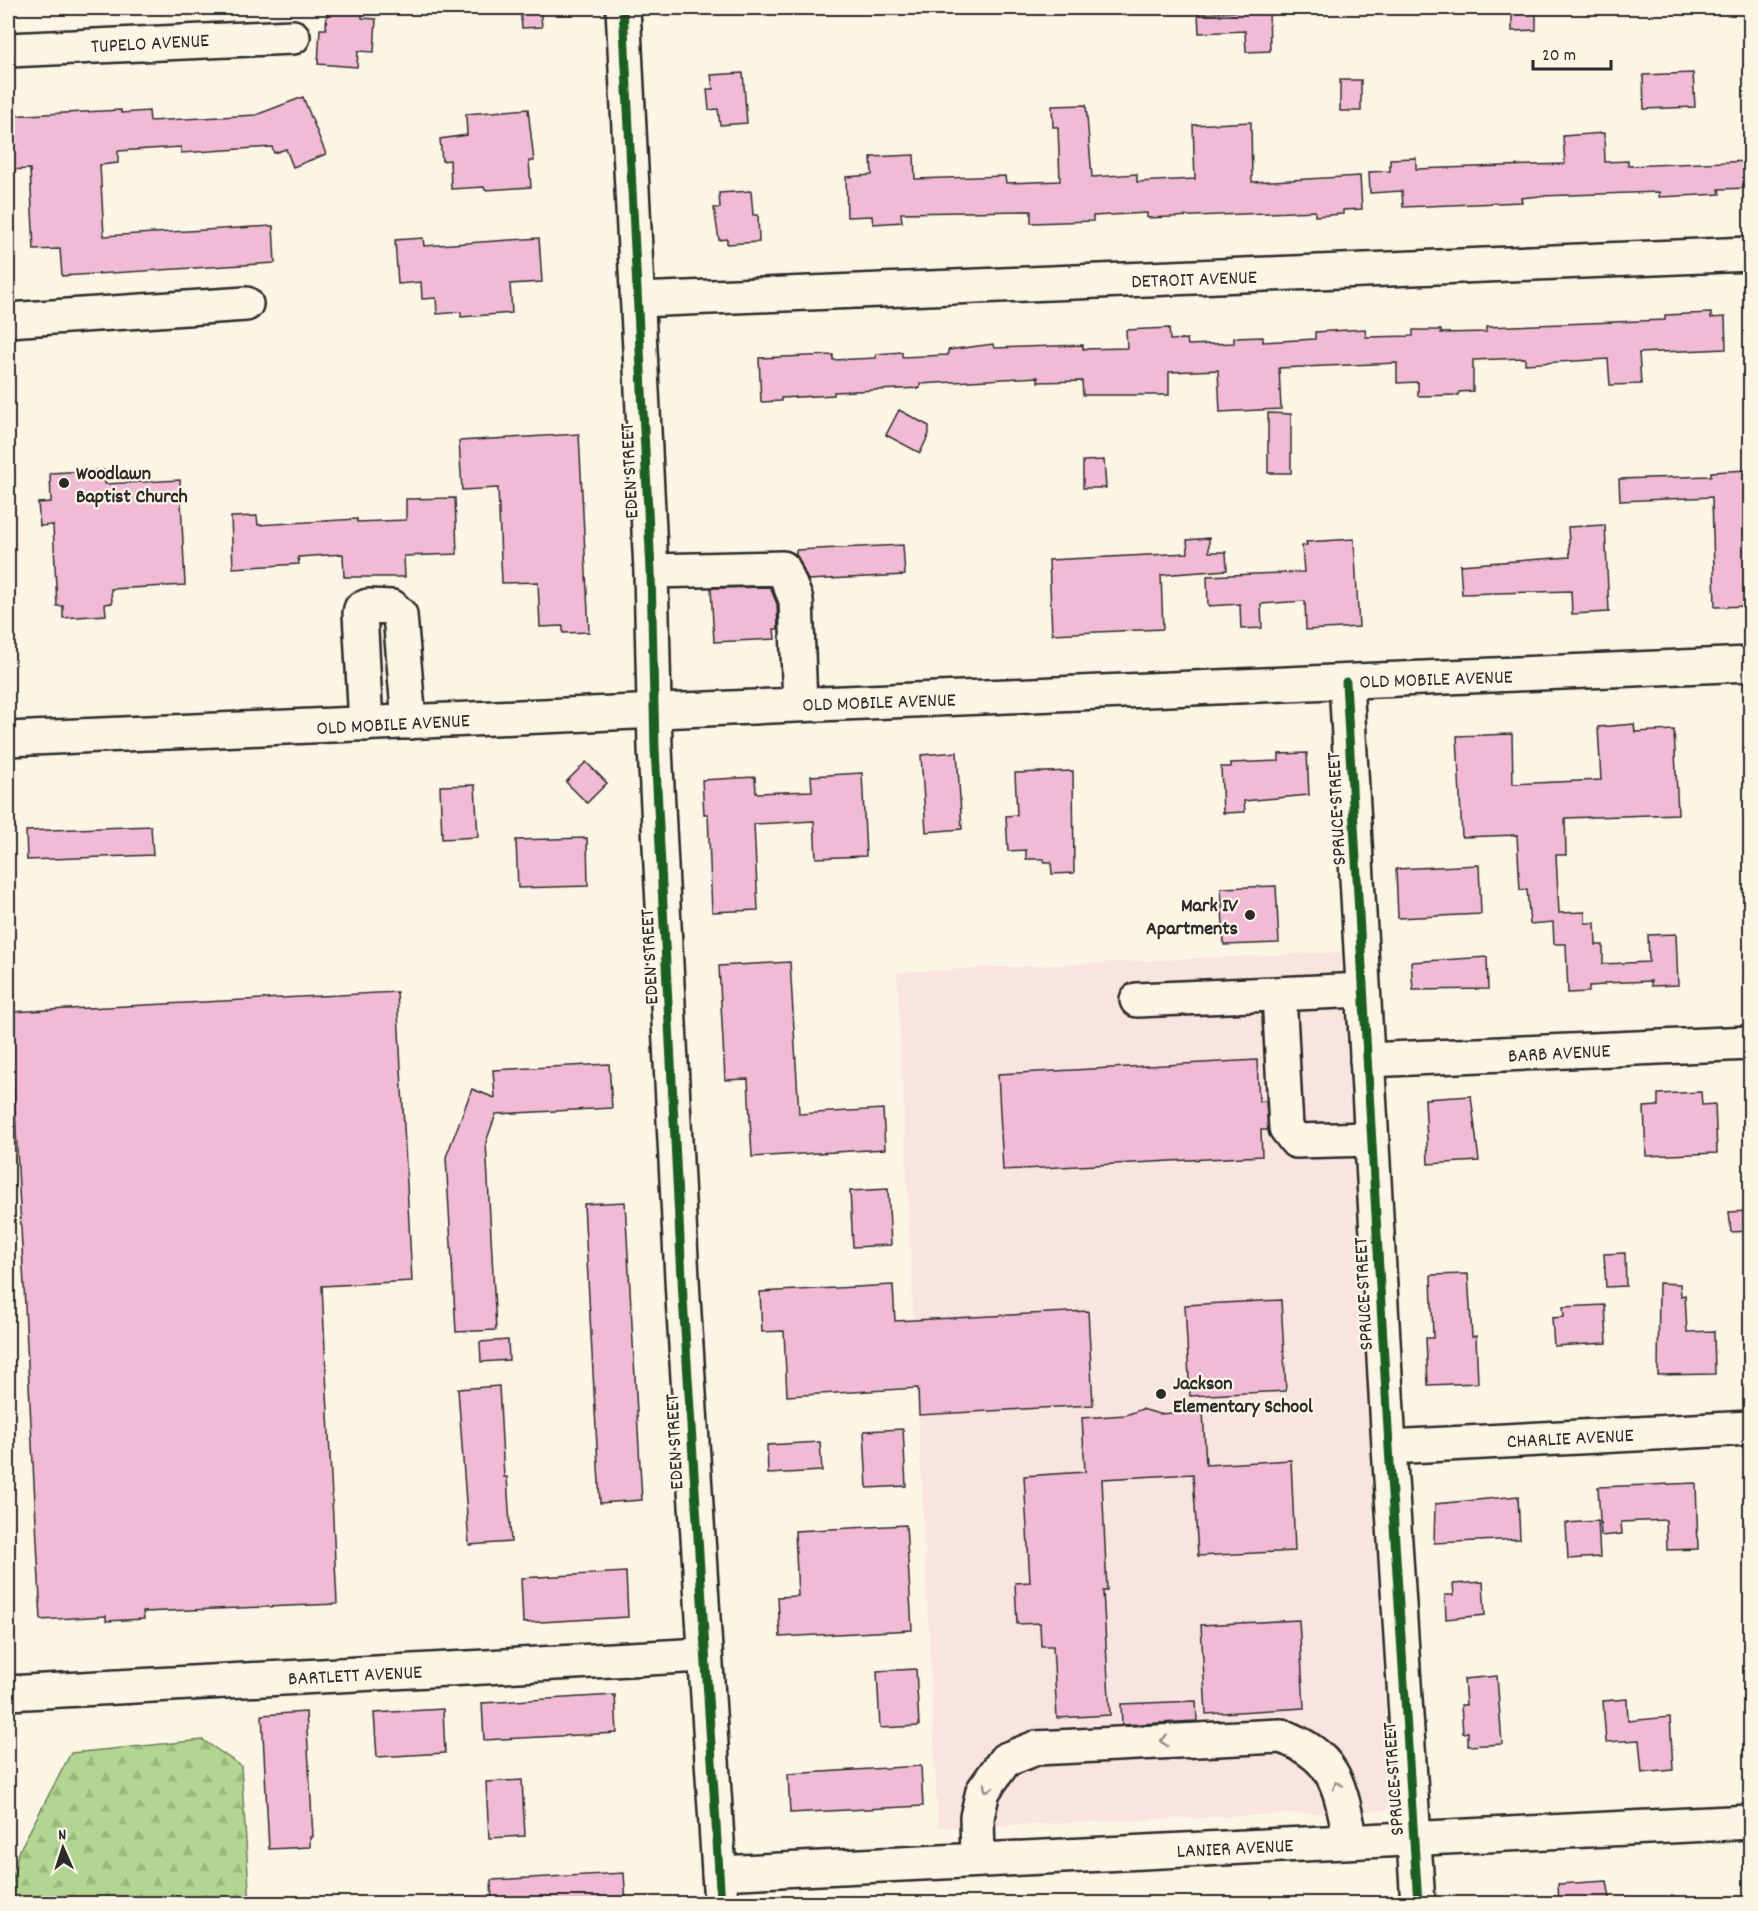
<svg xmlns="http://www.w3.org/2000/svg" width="1758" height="1911" viewBox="0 0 1758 1911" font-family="Dekko,sans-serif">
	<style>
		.built { fill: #f9e4e0 }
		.forest { fill: url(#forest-firs); stroke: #6e805e; stroke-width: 1.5 }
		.building { fill: #f1bbd5; stroke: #2b2b2b; stroke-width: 1.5 }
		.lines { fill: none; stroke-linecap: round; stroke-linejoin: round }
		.minor-casing { stroke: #2b2b2b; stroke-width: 38 }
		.major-casing { stroke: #2b2b2b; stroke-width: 38 }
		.minor { stroke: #fcf5e5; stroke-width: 33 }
		.major { stroke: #fcf5e5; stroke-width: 33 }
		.cycleway-casing { stroke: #fcf5e5; stroke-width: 13 }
		.cycleway { stroke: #1b5e20; stroke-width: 9 }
		.oneway { stroke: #949088 }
		.poi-dot { fill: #2b2b2b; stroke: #fcf5e5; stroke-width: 2 }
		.labels { text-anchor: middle; stroke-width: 4.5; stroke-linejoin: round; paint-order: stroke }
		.street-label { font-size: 20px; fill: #2b2b2b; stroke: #fcf5e5 }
		.poi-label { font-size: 20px; font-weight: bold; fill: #2b2b2b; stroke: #fcf5e5; text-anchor: start }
	</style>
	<defs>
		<pattern id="forest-firs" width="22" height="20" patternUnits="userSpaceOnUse" patternTransform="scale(1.5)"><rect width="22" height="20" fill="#b2d691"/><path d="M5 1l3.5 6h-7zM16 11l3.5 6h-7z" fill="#99b87d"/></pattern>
	</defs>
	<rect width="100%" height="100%" fill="#fcf5e5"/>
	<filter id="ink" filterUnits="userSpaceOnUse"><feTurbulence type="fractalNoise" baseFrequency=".0167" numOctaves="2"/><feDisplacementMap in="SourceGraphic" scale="12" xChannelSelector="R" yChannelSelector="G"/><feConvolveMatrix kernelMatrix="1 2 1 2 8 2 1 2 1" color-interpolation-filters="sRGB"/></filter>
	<g filter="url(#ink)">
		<!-- built -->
		<path class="built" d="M 1341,952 L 1391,1810 L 938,1828 L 897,972 Z"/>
		<!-- forest -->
		<path class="forest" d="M 203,1740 L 241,1766 L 250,1903 L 8,1903 L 18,1853 L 71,1753 Z"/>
		<!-- building -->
		<g class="building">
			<path d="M 327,8 L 362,8 L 362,18 L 376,19 L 374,52 L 358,51 L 357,67 L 318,64 L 320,29 L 326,29 Z"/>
			<path d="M 520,8 L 540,8 L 542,27 L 522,28 Z"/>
			<path d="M 1245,8 L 1269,8 L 1270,51 L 1246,52 L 1245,31 L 1199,33 L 1198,14 L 1245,11 Z"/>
			<path d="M 1512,8 L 1536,8 L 1536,30 L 1512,31 Z"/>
			<path d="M 743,73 L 747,123 L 720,125 L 718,109 L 709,110 L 707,89 L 713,89 L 711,75 Z"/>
			<path d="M 1693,73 L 1695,107 L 1644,109 L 1643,75 Z"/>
			<rect x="1340" y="80" width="21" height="31"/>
			<path d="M 303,97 L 326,154 L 293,167 L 286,149 L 274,153 L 272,147 L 181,153 L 181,147 L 118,151 L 118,163 L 100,165 L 104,236 L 273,226 L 275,263 L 62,276 L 60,249 L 34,250 L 30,169 L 8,170 L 8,116 L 121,110 L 121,113 L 149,111 L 150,121 L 256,115 Z"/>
			<path d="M 1086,105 L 1092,177 L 1137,174 L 1137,182 L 1195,179 L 1193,125 L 1251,122 L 1252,182 L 1360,176 L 1362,209 L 1343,210 L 1343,214 L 1315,216 L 1315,211 L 1147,218 L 1147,213 L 1093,216 L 1093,221 L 1031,223 L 1031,211 L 901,213 L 902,222 L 873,224 L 872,216 L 847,217 L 846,177 L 872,175 L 871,157 L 914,155 L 915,179 L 1005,176 L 1006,183 L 1060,181 L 1058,127 L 1053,127 L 1052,106 Z"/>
			<path d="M 528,109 L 534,161 L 529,161 L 531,187 L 485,190 L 484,187 L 451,189 L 450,160 L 442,161 L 440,139 L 467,135 L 466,114 Z"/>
			<path d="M 1604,133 L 1605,162 L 1628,161 L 1628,166 L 1750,161 L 1750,188 L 1719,189 L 1720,194 L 1701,195 L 1659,197 L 1659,192 L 1540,196 L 1521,198 L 1522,202 L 1403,207 L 1402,191 L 1370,193 L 1369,172 L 1390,171 L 1390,159 L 1416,158 L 1416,169 L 1565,164 L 1563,136 Z"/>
			<path d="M 751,191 L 753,215 L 758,215 L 759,242 L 727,244 L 727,239 L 719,240 L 714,208 L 720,208 L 719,193 Z"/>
			<path d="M 423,238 L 424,246 L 539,238 L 542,282 L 510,284 L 512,313 L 461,317 L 461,312 L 437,314 L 436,298 L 422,299 L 421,282 L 398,284 L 395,240 Z"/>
			<path d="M 1711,313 L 1711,318 L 1725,317 L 1726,349 L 1639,353 L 1641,384 L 1610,385 L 1608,359 L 1525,364 L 1525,358 L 1473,360 L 1473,391 L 1459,392 L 1458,395 L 1418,396 L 1418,382 L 1397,383 L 1397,363 L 1279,368 L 1281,409 L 1220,412 L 1218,370 L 1169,372 L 1169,395 L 1083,395 L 1082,381 L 1038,382 L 1038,377 L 920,384 L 920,388 L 834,392 L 834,395 L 781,398 L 781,401 L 761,402 L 759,358 L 833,355 L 833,360 L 876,358 L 876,354 L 902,352 L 902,357 L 948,355 L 948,350 L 993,344 L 994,348 L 1083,345 L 1083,349 L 1127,348 L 1126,330 L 1169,328 L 1170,340 L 1187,339 L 1188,345 L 1234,343 L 1234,338 L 1263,337 L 1263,342 L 1315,339 L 1315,332 L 1365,329 L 1366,337 L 1413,336 L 1413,330 L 1441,330 L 1441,333 L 1486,332 L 1486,327 L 1665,320 L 1665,315 Z"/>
			<path d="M 899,410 L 929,426 L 929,434 L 920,453 L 886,435 Z"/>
			<path d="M 1268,413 L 1291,414 L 1291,473 L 1268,473 Z"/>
			<path d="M 579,434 L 589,632 L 563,633 L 563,626 L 540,627 L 538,582 L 502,583 L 498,488 L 462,490 L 459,441 Z"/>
			<path d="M 1104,460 L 1106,488 L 1083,488 L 1083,461 Z"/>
			<path d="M 104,470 L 105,484 L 180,480 L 185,585 L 111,589 L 112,603 L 105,604 L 106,615 L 63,618 L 63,606 L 57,606 L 53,525 L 40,526 L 38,503 L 51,502 L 50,473 Z"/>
			<path d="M 1748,470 L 1750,606 L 1715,607 L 1712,497 L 1620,501 L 1619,479 L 1711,476 L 1711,472 Z"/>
			<path d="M 455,498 L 457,554 L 404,556 L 405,577 L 344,577 L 343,554 L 298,557 L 299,564 L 233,568 L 231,517 L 257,516 L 258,525 L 357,519 L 357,522 L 406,520 L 406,499 Z"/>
			<path d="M 1605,525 L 1609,612 L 1572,614 L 1571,591 L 1462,594 L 1460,565 L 1570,557 L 1568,527 Z"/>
			<path d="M 1209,538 L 1209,552 L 1226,552 L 1227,570 L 1161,575 L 1163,629 L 1052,634 L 1049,560 L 1188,553 L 1187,540 Z"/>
			<path d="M 1354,539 L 1359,627 L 1306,630 L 1305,601 L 1261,604 L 1262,628 L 1241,629 L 1240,604 L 1208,606 L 1207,576 L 1304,572 L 1302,546 L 1307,545 L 1306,542 Z"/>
			<path d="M 903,545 L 905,575 L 808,580 L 796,556 L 796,550 Z"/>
			<path d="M 770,587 L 777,604 L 778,629 L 774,629 L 775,639 L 714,642 L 711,588 Z"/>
			<path d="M 1634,724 L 1635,732 L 1674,730 L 1678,814 L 1565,818 L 1566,855 L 1556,855 L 1559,913 L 1585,912 L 1585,923 L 1595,923 L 1596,945 L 1603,945 L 1603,964 L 1649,962 L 1648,935 L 1676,934 L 1678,985 L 1651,986 L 1651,981 L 1604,983 L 1604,985 L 1589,986 L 1589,992 L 1568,993 L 1566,944 L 1554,944 L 1553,922 L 1530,924 L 1527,889 L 1520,890 L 1517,835 L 1462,837 L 1457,736 L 1512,734 L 1513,784 L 1601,780 L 1598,727 Z"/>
			<path d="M 957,752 L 962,829 L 926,832 L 921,755 Z"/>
			<path d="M 1307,753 L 1309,795 L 1244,801 L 1245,812 L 1223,813 L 1221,767 L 1231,767 L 1231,763 L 1279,761 L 1279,754 Z"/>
			<path d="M 586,762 L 607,783 L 587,803 L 566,782 Z"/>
			<path d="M 1073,771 L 1074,873 L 1052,874 L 1051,862 L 1044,862 L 1044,859 L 1026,859 L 1026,850 L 1008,851 L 1006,816 L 1017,815 L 1015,773 Z"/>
			<path d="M 862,773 L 866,856 L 816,858 L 814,821 L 754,824 L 758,910 L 712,912 L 708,814 L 704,814 L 702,780 L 755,777 L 756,793 L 812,791 L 811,776 Z"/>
			<path d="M 475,785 L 478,837 L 442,839 L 440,786 Z"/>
			<path d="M 151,826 L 153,855 L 27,860 L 26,831 Z"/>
			<path d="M 587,838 L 588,886 L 518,888 L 516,840 Z"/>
			<path d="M 1479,865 L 1481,914 L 1398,918 L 1396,869 Z"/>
			<path d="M 1276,886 L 1279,943 L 1224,945 L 1221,888 Z"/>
			<path d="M 1487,957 L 1488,989 L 1413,990 L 1411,962 Z"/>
			<path d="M 790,962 L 799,1114 L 883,1109 L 885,1149 L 752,1157 L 748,1079 L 725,1080 L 719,966 Z"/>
			<path d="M 397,992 L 412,1281 L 322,1286 L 337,1604 L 143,1612 L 144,1619 L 106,1621 L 106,1616 L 41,1620 L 10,1012 Z"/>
			<path d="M 1257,1060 L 1259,1102 L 1266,1101 L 1268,1130 L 1261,1130 L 1262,1156 L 1003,1170 L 998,1074 Z"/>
			<path d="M 609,1064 L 612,1108 L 496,1114 L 486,1142 L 496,1330 L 456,1332 L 446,1157 L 472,1089 L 495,1098 L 493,1070 Z"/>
			<path d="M 1701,1092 L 1702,1105 L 1715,1104 L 1717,1153 L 1646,1156 L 1644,1107 L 1658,1106 L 1658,1094 Z"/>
			<path d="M 1471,1096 L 1479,1161 L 1428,1164 L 1425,1099 Z"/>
			<path d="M 888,1189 L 891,1245 L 853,1247 L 850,1191 Z"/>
			<path d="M 625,1202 L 642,1500 L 600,1503 L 584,1204 Z"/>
			<path d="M 1749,1211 L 1750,1231 L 1731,1232 L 1729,1212 Z"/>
			<path d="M 1625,1253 L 1626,1286 L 1606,1287 L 1604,1254 Z"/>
			<path d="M 1468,1274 L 1472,1337 L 1476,1336 L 1478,1383 L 1428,1385 L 1426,1338 L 1433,1338 L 1431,1275 Z"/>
			<path d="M 1659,1283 L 1680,1284 L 1681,1296 L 1685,1295 L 1687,1332 L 1714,1331 L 1715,1374 L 1658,1375 Z"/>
			<path d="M 893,1285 L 895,1321 L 1088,1311 L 1093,1405 L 919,1415 L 918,1388 L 787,1396 L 784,1331 L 762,1332 L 760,1292 Z"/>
			<path d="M 1281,1300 L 1286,1391 L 1190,1396 L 1185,1305 Z"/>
			<path d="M 1605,1305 L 1607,1343 L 1554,1346 L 1552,1318 L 1564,1317 L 1563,1307 Z"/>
			<path d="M 508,1340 L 509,1360 L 481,1362 L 480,1342 Z"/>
			<path d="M 499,1386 L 504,1477 L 507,1477 L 511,1542 L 469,1545 L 458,1389 Z"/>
			<path d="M 1142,1409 L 1159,1414 L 1203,1411 L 1206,1465 L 1291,1460 L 1295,1551 L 1198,1556 L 1193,1474 L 1102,1479 L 1107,1591 L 1103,1591 L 1110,1715 L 1057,1718 L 1053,1646 L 1041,1646 L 1040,1623 L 1017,1624 L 1015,1583 L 1030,1582 L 1024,1476 L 1085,1472 L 1082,1418 L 1126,1415 Z"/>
			<path d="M 903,1429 L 906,1486 L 867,1488 L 864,1431 Z"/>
			<path d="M 820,1442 L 822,1471 L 768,1474 L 767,1445 Z"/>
			<path d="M 1696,1483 L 1698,1549 L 1667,1550 L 1666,1520 L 1621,1522 L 1622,1534 L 1601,1536 L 1598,1487 Z"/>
			<path d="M 1518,1496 L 1520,1539 L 1434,1543 L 1435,1504 Z"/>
			<path d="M 1598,1521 L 1600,1557 L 1568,1559 L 1566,1523 Z"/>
			<path d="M 906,1525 L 912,1630 L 780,1637 L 778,1597 L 798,1596 L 795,1531 Z"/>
			<path d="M 626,1572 L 628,1617 L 523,1623 L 521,1578 Z"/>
			<path d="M 1483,1582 L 1485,1615 L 1446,1619 L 1445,1595 L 1454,1595 L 1453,1584 Z"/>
			<path d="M 1299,1620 L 1304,1708 L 1206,1714 L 1201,1625 Z"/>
			<path d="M 916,1669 L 919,1726 L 880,1728 L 877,1671 Z"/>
			<path d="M 1497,1676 L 1502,1744 L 1468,1746 L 1468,1732 L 1463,1733 L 1461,1705 L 1466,1705 L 1464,1679 Z"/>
			<path d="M 615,1695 L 617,1733 L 484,1740 L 482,1703 Z"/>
			<path d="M 1627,1699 L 1628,1721 L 1670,1717 L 1673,1770 L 1642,1773 L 1639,1740 L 1606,1742 L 1603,1701 Z"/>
			<path d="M 1196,1701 L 1197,1721 L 1122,1725 L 1121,1704 Z"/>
			<path d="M 443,1709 L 445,1753 L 377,1757 L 374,1713 Z"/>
			<path d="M 306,1712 L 313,1837 L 310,1837 L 310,1847 L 269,1849 L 262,1715 Z"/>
			<path d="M 921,1766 L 923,1806 L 790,1813 L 788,1774 Z"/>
			<path d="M 522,1780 L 525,1836 L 489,1838 L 486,1782 Z"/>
			<path d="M 624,1873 L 626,1904 L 492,1904 L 491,1880 Z"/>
			<path d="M 1607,1881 L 1611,1904 L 1559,1904 L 1558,1884 Z"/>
		</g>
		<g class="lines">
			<!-- minor casing -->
			<g class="minor-casing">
				<g id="minor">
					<path d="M 623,8 L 651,571 L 655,748 L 683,1298 L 721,1904"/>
					<path d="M 8,50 L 293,37"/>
					<path d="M 638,300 L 1750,254"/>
					<path d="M 8,320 L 246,304"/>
					<path d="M 651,571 L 783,568 L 796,600 L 800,704"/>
					<path d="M 1346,682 L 1389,1447 L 1418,1904"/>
					<path d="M 366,724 L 360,613 L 361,609 L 368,606 L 392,607 L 400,615 L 409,722"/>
					<path d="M 1279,994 L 1286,1128 L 1296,1141 L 1371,1139"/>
					<path d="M 1137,1000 L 1363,990"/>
					<path d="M 1367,1060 L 1750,1043"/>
					<path d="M 1389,1447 L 1750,1428"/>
					<path d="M 8,1693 L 703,1655"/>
					<path d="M 978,1860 L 977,1817 L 983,1791 L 1005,1760 L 1036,1748 L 1281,1736 C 1338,1756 1340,1789 1351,1841"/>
					<path d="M 719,1873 L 1750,1822"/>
				</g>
			</g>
			<!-- major casing -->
			<g class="major-casing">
				<path id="major" d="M 8,739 L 1750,664"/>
			</g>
			<!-- minor -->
			<use href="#minor" class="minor"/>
			<!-- major -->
			<use href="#major" class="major"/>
			<!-- cycleway casing -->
			<g class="cycleway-casing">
				<g id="cycleway">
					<path d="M 623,8 L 651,571 L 655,748 L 683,1298 L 721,1904"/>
					<path d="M 1346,682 L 1389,1447 L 1418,1904"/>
				</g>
			</g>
			<!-- cycleway -->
			<use href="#cycleway" class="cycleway"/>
		</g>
		<!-- one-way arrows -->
		<defs><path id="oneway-chevron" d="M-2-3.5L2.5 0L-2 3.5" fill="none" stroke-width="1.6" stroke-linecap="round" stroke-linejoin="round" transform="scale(1.5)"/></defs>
		<g class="oneway">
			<use href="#oneway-chevron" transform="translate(1164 1741) rotate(177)"/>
			<use href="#oneway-chevron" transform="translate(1337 1785) rotate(-113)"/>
			<use href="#oneway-chevron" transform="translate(987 1788) rotate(118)"/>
		</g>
	</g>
	<!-- markers -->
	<g class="poi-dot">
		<circle cx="64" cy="483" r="6"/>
		<circle cx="1250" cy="915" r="6"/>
		<circle cx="1161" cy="1394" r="6"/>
	</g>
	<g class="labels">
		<!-- street labels -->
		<g class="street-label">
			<text transform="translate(150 42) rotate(-3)" y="7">TUPELO AVENUE</text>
			<text transform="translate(1194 278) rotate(-2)" y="7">DETROIT AVENUE</text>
			<text transform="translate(628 471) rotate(-93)" y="7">EDEN STREET</text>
			<text transform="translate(1436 678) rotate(-2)" y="7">OLD MOBILE AVENUE</text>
			<text transform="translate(879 701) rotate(-2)" y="7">OLD MOBILE AVENUE</text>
			<text transform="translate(393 723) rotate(-3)" y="7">OLD MOBILE AVENUE</text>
			<text transform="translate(1335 809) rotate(-93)" y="7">SPRUCE STREET</text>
			<text transform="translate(648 957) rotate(-93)" y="7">EDEN STREET</text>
			<text transform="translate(1559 1052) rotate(-3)" y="7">BARB AVENUE</text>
			<text transform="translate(1362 1294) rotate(-93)" y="7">SPRUCE STREET</text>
			<text transform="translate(1570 1437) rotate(-3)" y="7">CHARLIE AVENUE</text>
			<text transform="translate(673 1442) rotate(-93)" y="7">EDEN STREET</text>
			<text transform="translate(355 1674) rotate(-3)" y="7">BARTLETT AVENUE</text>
			<text transform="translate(1392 1779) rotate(-94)" y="7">SPRUCE STREET</text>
			<text transform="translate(1235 1847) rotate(-3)" y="7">LANIER AVENUE</text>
		</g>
		<!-- poi labels -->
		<g class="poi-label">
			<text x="76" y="479">Woodlawn<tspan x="76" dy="23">Baptist Church</tspan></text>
			<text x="1238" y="911" text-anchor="end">Mark IV<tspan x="1238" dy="23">Apartments</tspan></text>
			<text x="1173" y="1389">Jackson<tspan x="1173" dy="23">Elementary School</tspan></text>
		</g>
	</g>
	<!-- margin -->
	<rect width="1758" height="1911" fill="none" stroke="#fcf5e5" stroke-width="30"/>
	<rect x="15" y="15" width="1728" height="1881" fill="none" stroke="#2b2b2b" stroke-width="2" filter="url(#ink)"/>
	<!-- north arrow -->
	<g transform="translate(63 1848) rotate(357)" stroke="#fcf5e5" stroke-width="4.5" paint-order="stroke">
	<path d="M0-4.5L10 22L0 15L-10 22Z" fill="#2b2b2b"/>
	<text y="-9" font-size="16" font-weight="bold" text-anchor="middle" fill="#2b2b2b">N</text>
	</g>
	<!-- scale -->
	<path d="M1533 60v9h78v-9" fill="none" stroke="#2b2b2b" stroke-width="3"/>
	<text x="1542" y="60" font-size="18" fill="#2b2b2b" stroke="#fcf5e5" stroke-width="4.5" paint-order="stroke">20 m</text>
</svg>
